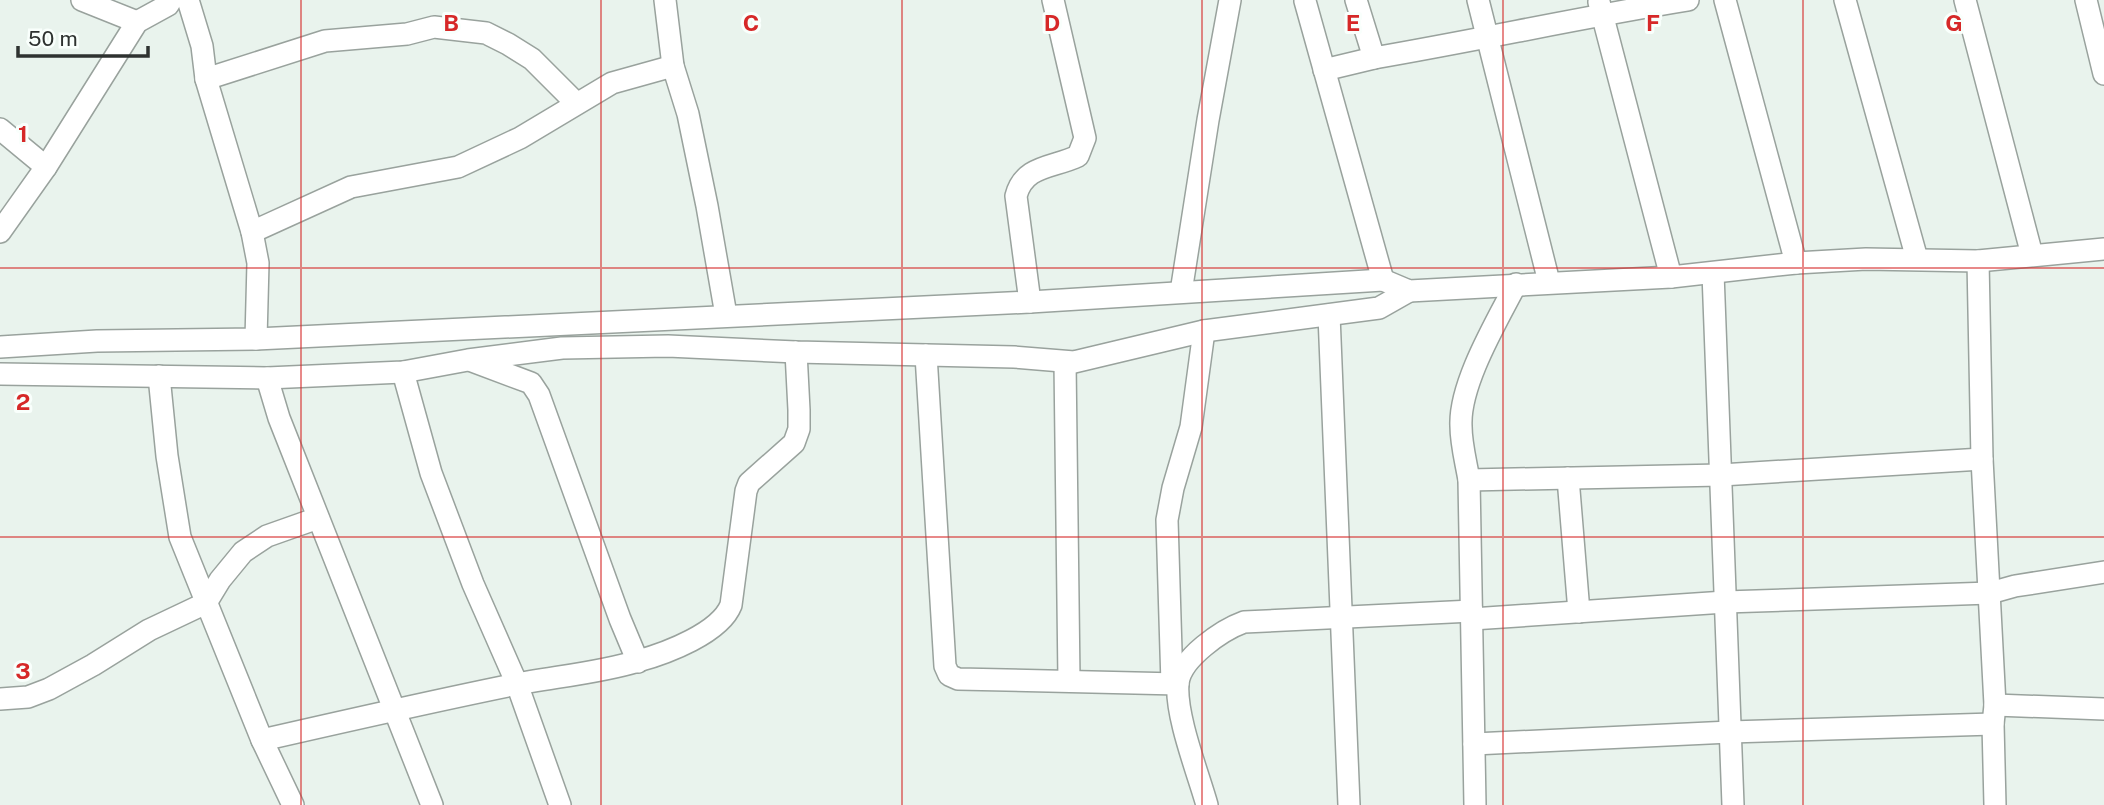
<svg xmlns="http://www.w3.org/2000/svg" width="2104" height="805" viewBox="0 0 2104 805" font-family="'Public Sans',sans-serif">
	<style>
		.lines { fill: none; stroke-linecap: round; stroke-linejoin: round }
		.street-casing { stroke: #99a29d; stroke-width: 24 }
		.street { stroke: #fff; stroke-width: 21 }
		.grid { fill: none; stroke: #d62828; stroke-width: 2; stroke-opacity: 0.55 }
		.grid-label { font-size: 23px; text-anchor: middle; font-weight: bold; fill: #d62828; stroke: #f9fffc; stroke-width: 6; stroke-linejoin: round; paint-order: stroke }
	</style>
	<rect width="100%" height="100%" fill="#e9f3ed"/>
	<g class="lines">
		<!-- street casing -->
		<g class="street-casing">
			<g id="street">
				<path d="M 82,0 L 137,22"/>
				<path d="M 188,0 L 202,46 L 206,79 L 252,232 L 258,263 L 256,339"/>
				<path d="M 665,0 L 673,66 L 688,114 L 707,206 L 726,315"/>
				<path d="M 1356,0 L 1374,58 C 1479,40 1583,17 1688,0"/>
				<path d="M 1478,0 L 1549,282"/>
				<path d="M 1725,0 L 1796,263"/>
				<path d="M 1845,0 L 1917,259"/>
				<path d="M 1965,0 L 2032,255"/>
				<path d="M 2086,0 L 2104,74"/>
				<path d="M 1305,1 L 1383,280"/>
				<path d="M 1599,2 L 1671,277"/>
				<path d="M 1324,70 L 1374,58"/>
				<path d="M 206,79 L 325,41 L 407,34 L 434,27 L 486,33 L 508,44 L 532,59 L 576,103"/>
				<path d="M 0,129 L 46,167"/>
				<path d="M 0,232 L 46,167 L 137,22 L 168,5 L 171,0"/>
				<path d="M 252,232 L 351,187 L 458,167 L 520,138 L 612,83 L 673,66"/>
				<path d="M 1978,261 L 1982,459 L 1995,705 L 1993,724 L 1995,805"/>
				<path d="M 1713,273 L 1733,805"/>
				<path d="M 1181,292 L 1208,120 L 1230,0"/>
				<path d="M 1030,302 L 1016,196 C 1024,165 1053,168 1078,156 L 1085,138 L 1053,0"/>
				<path d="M 1329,315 L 1349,805"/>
				<path d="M 0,347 L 97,341 L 256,339 L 1030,302 L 1383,280 L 1409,291 L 1671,277 L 1796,263 L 1866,259 L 1978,261 L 2104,249"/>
				<path d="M 926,355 L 945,666 L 949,675 L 958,679 L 1178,684"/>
				<path d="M 472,361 L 531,383 L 539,395 L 620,619 L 638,662"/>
				<path d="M 1065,362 L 1069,680"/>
				<path d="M 403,372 L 431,473 L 473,584 L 517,684 L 560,805"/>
				<path d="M 0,374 L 267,378 L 403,372 L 468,360 L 562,348 L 668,346 L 796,352 L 1014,357 L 1074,362 L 1204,331 L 1379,308 L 1409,291"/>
				<path d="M 159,376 L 167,456 L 180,537 L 262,740 L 293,805"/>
				<path d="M 267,378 L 279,418 L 432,805"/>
				<path d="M 1568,478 L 1579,612"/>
				<path d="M 1469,480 L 1721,475 L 1982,459"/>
				<path d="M 1472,619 L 1725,602 L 1990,593 L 2015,586 L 2104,572"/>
				<path d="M 1172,684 L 1167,520 L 1173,488 L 1191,427 L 1204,331"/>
				<path d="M 0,699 L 28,697 L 49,689 L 93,665 L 149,630 L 206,603 L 220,580 L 243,552 L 267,536 L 318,518"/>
				<path d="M 1995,705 L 2104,709"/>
				<path d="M 262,740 C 345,721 429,702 512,685 C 552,677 600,673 638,661 C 667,653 720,633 731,605 L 746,491 L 749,483 L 794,443 L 799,429 L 799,410 L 796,352"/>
				<path d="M 1474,744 L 1730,732 L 1993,724"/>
				<path d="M 1207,805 C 1198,773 1175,715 1178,683 C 1181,658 1222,630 1244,622 L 1472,611"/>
				<path d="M 1475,805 L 1469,480 C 1466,462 1461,444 1461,426 C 1459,384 1497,321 1516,284"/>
			</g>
		</g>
		<!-- street -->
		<use href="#street" class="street"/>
	</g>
	<!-- grid -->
	<path class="grid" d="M 301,0 L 301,805M 601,0 L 601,805M 902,0 L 902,805M 1202,0 L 1202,805M 1503,0 L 1503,805M 1803,0 L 1803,805M 0,268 L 2104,268M 0,537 L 2104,537"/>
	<g class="grid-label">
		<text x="451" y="31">B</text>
		<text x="751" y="31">C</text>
		<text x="1052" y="31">D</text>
		<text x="1353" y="31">E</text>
		<text x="1653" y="31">F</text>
		<text x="1954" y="31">G</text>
		<text x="23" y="142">1</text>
		<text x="23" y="410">2</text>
		<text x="23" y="679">3</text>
	</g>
	<!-- scale -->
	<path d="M18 46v10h130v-10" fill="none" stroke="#2e3230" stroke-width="3.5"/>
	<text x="28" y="46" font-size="21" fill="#2e3230" stroke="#f9fffc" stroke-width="5" paint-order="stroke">50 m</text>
</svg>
